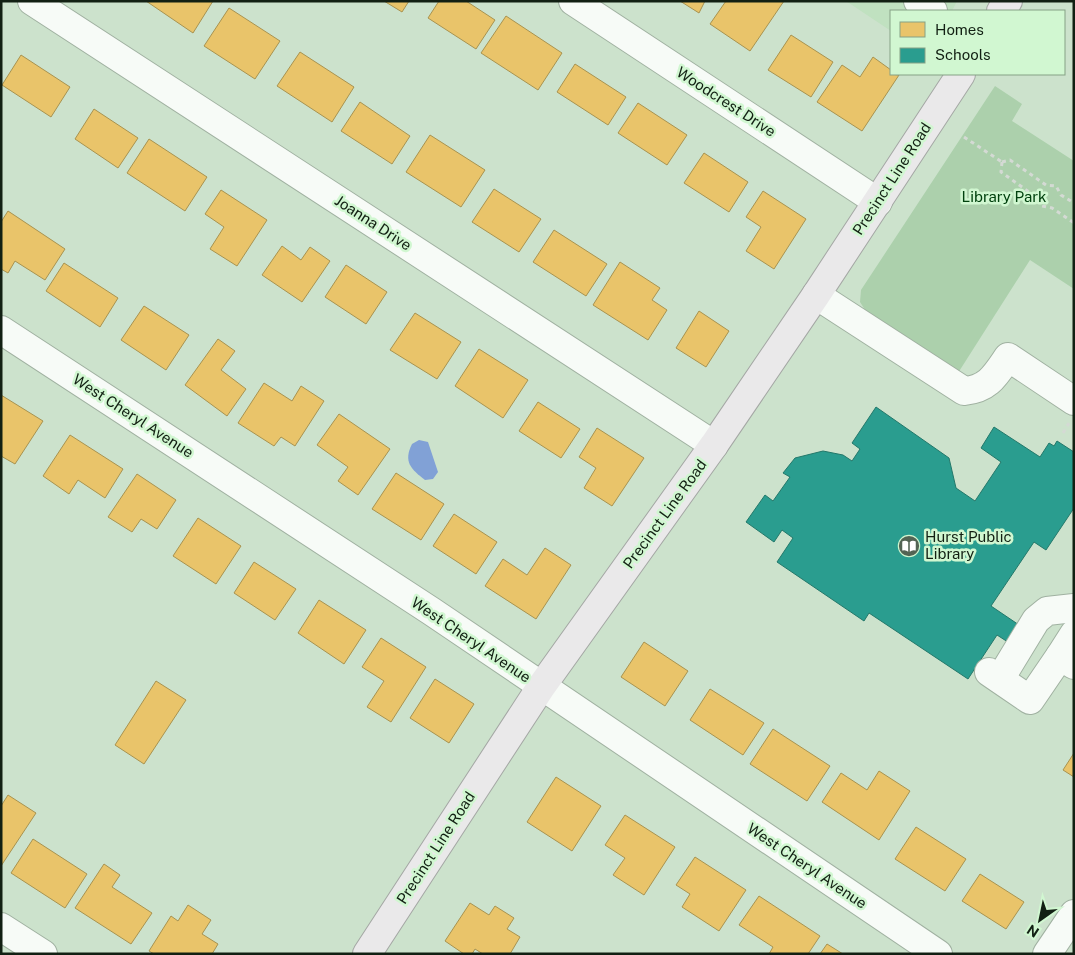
<svg xmlns="http://www.w3.org/2000/svg" width="1075" height="955" viewBox="0 0 1075 955" font-family="'Public Sans',sans-serif">
	<style>
		.built { fill: #c0e1c0 }
		.green { fill: #acd0ac }
		.water { fill: #81a1d6 }
		.homes { fill: #e9c46a; stroke: #a89350 }
		.schools { fill: #2a9d8f; stroke: #23786a }
		.lines { fill: none; stroke-linecap: round; stroke-linejoin: round }
		.minor-casing { stroke: #a0b1a1; stroke-width: 30 }
		.major-casing { stroke: #a4a7a4; stroke-width: 30 }
		.path { stroke: #d4dad4; stroke-width: 3; stroke-dasharray: 4 4; stroke-linecap: butt }
		.minor { stroke: #f7fbf7; stroke-width: 28 }
		.major { stroke: #eae9ea; stroke-width: 28 }
		.labels { text-anchor: middle; stroke-width: 5; stroke-linejoin: round; paint-order: stroke }
		.street-label { font-size: 15px; fill: #122013; stroke: #d1f7d1 }
		.park-label { font-size: 15px; fill: #01410e; stroke: #d1f7d1 }
		.poi-label { font-size: 15px; fill: #122013; stroke: #d1f7d1; text-anchor: start }
	</style>
	<rect width="100%" height="100%" fill="#cce2cc"/>
	<!-- built -->
	<path class="built" d="M 846,1 L 957,1 L 952,11 L 891,11 L 891,31 Z"/>
	<!-- green -->
	<path class="green" d="M 995,86 L 1022,104 L 1012,121 L 1074,161 L 1074,289 L 1030,260 L 958,373 L 867,313 L 860,302 L 861,290 Z"/>
	<!-- water -->
	<path class="water" d="M 419,440 L 428,442 L 438,472 L 433,479 L 425,480 C 411,469 403,462 412,444 Z"/>
	<!-- homes -->
	<g class="homes">
		<path d="M 146,1 L 213,1 L 193,33 Z"/>
		<path d="M 384,1 L 409,1 L 402,12 Z"/>
		<path d="M 439,1 L 466,1 L 495,20 L 476,49 L 428,18 Z"/>
		<path d="M 680,1 L 705,1 L 699,13 Z"/>
		<path d="M 726,1 L 784,1 L 750,51 L 710,24 Z"/>
		<path d="M 229,8 L 280,41 L 255,79 L 204,46 Z"/>
		<path d="M 506,16 L 562,53 L 538,90 L 481,53 Z"/>
		<path d="M 791,35 L 833,62 L 811,97 L 768,70 Z"/>
		<path d="M 300,52 L 354,87 L 332,122 L 277,86 Z"/>
		<path d="M 21,55 L 70,87 L 51,117 L 2,85 Z"/>
		<path d="M 873,57 L 891,70 L 891,74 L 899,75 L 862,131 L 817,102 L 842,65 L 860,77 Z"/>
		<path d="M 575,64 L 626,97 L 608,125 L 557,92 Z"/>
		<path d="M 360,102 L 410,136 L 392,164 L 341,131 Z"/>
		<path d="M 638,103 L 687,135 L 667,165 L 618,133 Z"/>
		<path d="M 94,109 L 138,138 L 118,168 L 75,139 Z"/>
		<path d="M 430,135 L 485,170 L 461,207 L 406,172 Z"/>
		<path d="M 149,139 L 207,177 L 185,211 L 127,173 Z"/>
		<path d="M 704,153 L 748,182 L 729,212 L 684,183 Z"/>
		<path d="M 494,189 L 541,219 L 519,252 L 472,222 Z"/>
		<path d="M 221,190 L 267,220 L 237,266 L 210,249 L 224,227 L 205,214 Z"/>
		<path d="M 763,191 L 806,219 L 774,269 L 746,251 L 761,227 L 746,217 Z"/>
		<path d="M 8,211 L 65,249 L 45,280 L 15,261 L 8,273 L 1,269 L 1,222 Z"/>
		<path d="M 554,230 L 607,264 L 586,296 L 533,262 Z"/>
		<path d="M 282,246 L 301,260 L 310,247 L 330,261 L 302,302 L 262,275 Z"/>
		<path d="M 620,262 L 660,288 L 652,300 L 667,310 L 648,340 L 593,305 Z"/>
		<path d="M 64,263 L 118,298 L 100,327 L 46,291 Z"/>
		<path d="M 346,265 L 387,292 L 366,324 L 325,297 Z"/>
		<path d="M 144,306 L 189,335 L 166,370 L 121,340 Z"/>
		<path d="M 699,311 L 729,331 L 706,367 L 676,348 Z"/>
		<path d="M 415,313 L 461,342 L 437,379 L 390,350 Z"/>
		<path d="M 218,339 L 235,351 L 221,370 L 246,389 L 227,416 L 185,385 Z"/>
		<path d="M 479,349 L 528,380 L 503,418 L 455,386 Z"/>
		<path d="M 264,383 L 292,401 L 301,386 L 324,401 L 295,446 L 281,437 L 274,446 L 238,423 Z"/>
		<path d="M 1,395 L 43,421 L 15,464 L 1,456 Z"/>
		<path d="M 538,402 L 580,429 L 561,458 L 519,431 Z"/>
		<path d="M 339,414 L 390,449 L 358,495 L 338,481 L 348,467 L 317,445 Z"/>
		<path d="M 597,428 L 644,458 L 612,506 L 584,488 L 596,468 L 579,457 Z"/>
		<path d="M 70,435 L 123,469 L 105,498 L 78,480 L 69,494 L 43,476 Z"/>
		<path d="M 396,473 L 444,504 L 421,540 L 372,509 Z"/>
		<path d="M 137,474 L 176,500 L 157,529 L 141,519 L 132,532 L 108,517 Z"/>
		<path d="M 454,514 L 497,542 L 476,574 L 433,546 Z"/>
		<path d="M 198,518 L 241,546 L 216,584 L 173,556 Z"/>
		<path d="M 545,548 L 571,565 L 536,619 L 485,586 L 503,559 L 527,575 Z"/>
		<path d="M 254,562 L 296,589 L 275,620 L 234,593 Z"/>
		<path d="M 319,600 L 366,630 L 344,664 L 298,633 Z"/>
		<path d="M 381,638 L 426,667 L 391,722 L 367,707 L 384,681 L 362,667 Z"/>
		<path d="M 644,642 L 688,671 L 665,706 L 621,677 Z"/>
		<path d="M 435,679 L 474,704 L 449,743 L 410,718 Z"/>
		<path d="M 156,681 L 186,700 L 144,764 L 115,745 Z"/>
		<path d="M 710,689 L 764,723 L 743,755 L 690,720 Z"/>
		<path d="M 773,729 L 830,766 L 807,801 L 750,764 Z"/>
		<path d="M 1074,753 L 1074,777 L 1063,770 Z"/>
		<path d="M 879,771 L 910,791 L 879,840 L 822,802 L 841,773 L 867,790 Z"/>
		<path d="M 556,777 L 601,806 L 572,851 L 527,822 Z"/>
		<path d="M 8,795 L 36,813 L 1,866 L 1,806 Z"/>
		<path d="M 625,815 L 675,847 L 644,895 L 613,875 L 625,858 L 605,845 Z"/>
		<path d="M 916,827 L 966,859 L 945,891 L 895,859 Z"/>
		<path d="M 33,839 L 87,874 L 65,908 L 11,873 Z"/>
		<path d="M 695,857 L 746,890 L 719,931 L 682,907 L 690,894 L 676,885 Z"/>
		<path d="M 104,864 L 120,875 L 112,887 L 152,913 L 131,944 L 75,908 Z"/>
		<path d="M 980,874 L 1024,902 L 1006,929 L 962,901 Z"/>
		<path d="M 759,896 L 820,936 L 808,954 L 769,954 L 773,947 L 739,925 Z"/>
		<path d="M 470,903 L 489,915 L 495,906 L 514,918 L 507,929 L 520,937 L 510,954 L 483,954 L 475,949 L 472,954 L 464,954 L 445,941 Z"/>
		<path d="M 188,905 L 211,920 L 202,934 L 218,944 L 212,954 L 154,954 L 149,951 L 171,916 L 178,921 Z"/>
		<path d="M 827,944 L 843,954 L 820,954 Z"/>
	</g>
	<!-- schools -->
	<path class="schools" d="M 876,407 L 949,458 L 956,488 L 975,501 L 1001,462 L 981,448 L 994,427 L 1040,457 L 1049,443 L 1054,446 L 1057,441 L 1074,452 L 1074,508 L 1046,550 L 1034,542 L 991,606 L 1022,627 L 1011,644 L 997,635 L 968,679 L 869,613 L 864,621 L 777,562 L 793,538 L 782,530 L 774,542 L 746,522 L 765,495 L 773,501 L 790,477 L 783,473 L 795,458 L 823,451 L 843,455 L 852,461 L 860,449 L 852,443 Z"/>
	<g class="lines">
		<!-- minor casing -->
		<g class="minor-casing">
			<g id="minor">
				<path d="M 32,1 L 714,445"/>
				<path d="M 573,1 L 878,202"/>
				<path d="M 918,1 L 933,11"/>
				<path d="M 816,295 L 964,391 C 988,389 995,376 1008,357 L 1074,401"/>
				<path d="M 1,330 L 431,611 L 938,954"/>
				<path d="M 1074,634 L 1060,656 L 1074,665"/>
				<path d="M 989,672 L 1030,700 L 1060,656"/>
				<path d="M 1000,679 L 1036,620 L 1047,611 L 1074,608"/>
				<path d="M 1,927 L 43,954"/>
				<path d="M 1047,954 L 1074,914"/>
			</g>
		</g>
		<!-- major casing -->
		<g class="major-casing">
			<g id="major">
				<path d="M 1001,11 L 1008,1"/>
				<path d="M 367,954 L 541,687 L 714,445 L 816,295 L 961,74"/>
			</g>
		</g>
		<!-- path -->
		<g class="path">
			<path d="M 964,137 L 1002,162"/>
			<path d="M 1002,162 L 1001,172 L 1036,197 L 1042,206 L 1052,208 L 1074,223"/>
			<path d="M 1002,162 L 1010,160 L 1046,185 L 1056,186 L 1061,195 L 1074,203"/>
			<path d="M 1063,433 L 1069,423"/>
		</g>
		<!-- minor -->
		<use href="#minor" class="minor"/>
		<!-- major -->
		<use href="#major" class="major"/>
	</g>
	<!-- icons -->
	<defs>
		<g id="library-disc" transform="scale(1.125)"><circle r="9.5" fill="#536454" stroke="#d1f7d1"/><path d="M-6-4Q-3-5.5-.7-3.5V5Q-3 3-6 4ZM6-4Q3-5.5 .7-3.5V5Q3 3 6 4Z" fill="#fff"/></g>
	</defs>
	<g fill-rule="evenodd">
		<use href="#library-disc" x="909" y="546"/>
	</g>
	<g class="labels">
		<!-- street labels -->
		<g class="street-label">
			<text transform="translate(726 102) rotate(33)" y="5">Woodcrest Drive</text>
			<text transform="translate(892 179) rotate(-57)" y="5">Precinct Line Road</text>
			<text transform="translate(373 223) rotate(33)" y="5">Joanna Drive</text>
			<text transform="translate(133 416) rotate(33)" y="5">West Cheryl Avenue</text>
			<text transform="translate(665 514) rotate(-54)" y="5">Precinct Line Road</text>
			<text transform="translate(471 640) rotate(34)" y="5">West Cheryl Avenue</text>
			<text transform="translate(436 848) rotate(-57)" y="5">Precinct Line Road</text>
			<text transform="translate(807 866) rotate(34)" y="5">West Cheryl Avenue</text>
		</g>
		<!-- park labels -->
		<g class="park-label">
			<text x="1004" y="202">Library Park</text>
		</g>
		<!-- poi labels -->
		<g class="poi-label">
			<text x="925" y="542">Hurst Public<tspan x="925" dy="17">Library</tspan></text>
		</g>
	</g>
	<!-- border -->
	<rect width="1075" height="955" fill="none" stroke="#122013" stroke-width="5"/>
	<!-- legend -->
	<rect x="890" y="10" width="175" height="65" fill="#d1f7d1" stroke="#85a185"/>
	<rect x="900" y="22" width="25" height="15" fill="#e9c46a" stroke="#85a185"/>
	<text x="935" y="35" font-size="15" fill="#122013">Homes</text>
	<rect x="900" y="48" width="25" height="15" fill="#2a9d8f" stroke="#85a185"/>
	<text x="935" y="60" font-size="15" fill="#122013">Schools</text>
	<!-- north arrow -->
	<g transform="translate(1040 920) rotate(213)" stroke="#d1f7d1" stroke-width="4" paint-order="stroke">
	<path d="M0-4L9 19L0 12L-9 19Z" fill="#122013"/>
	<text y="-8" font-size="14" font-weight="bold" text-anchor="middle" fill="#122013">N</text>
	</g>
</svg>
